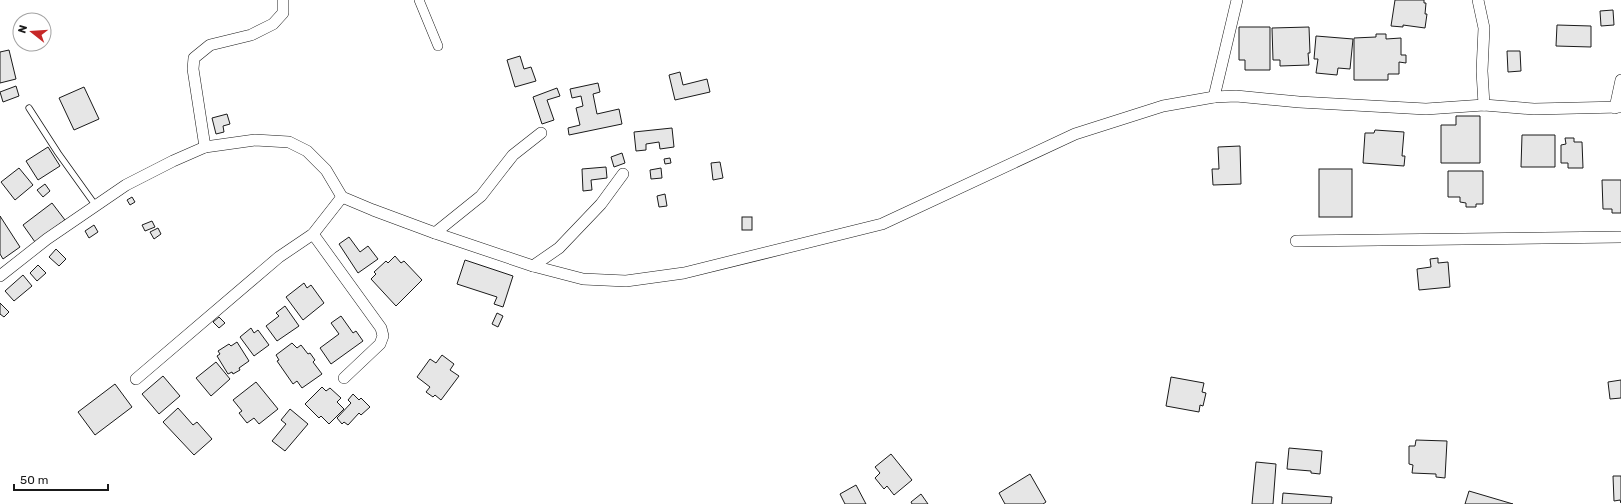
<svg xmlns="http://www.w3.org/2000/svg" width="1621" height="504" viewBox="0 0 1621 504" font-family="Rubik,sans-serif">
	<style>
		.building { fill: #e6e6e6; stroke: #1a1a1a }
		.lines { fill: none; stroke-linecap: round; stroke-linejoin: round }
		.service-casing { stroke: #1a1a1a; stroke-width: 7 }
		.pedestrian-casing { stroke: #1a1a1a; stroke-width: 10 }
		.minor-casing { stroke: #1a1a1a; stroke-width: 12 }
		.service { stroke: #fff; stroke-width: 5.5 }
		.pedestrian { stroke: #fff; stroke-width: 9 }
		.minor { stroke: #fff; stroke-width: 11 }
	</style>
	<rect width="100%" height="100%" fill="#fff"/>
	<!-- building -->
	<g class="building">
		<path d="M 1395,0 L 1424,0 L 1424,3 L 1426,3 L 1425,14 L 1427,14 L 1425,28 L 1403,25 L 1403,27 L 1391,26 Z"/>
		<path d="M 1613,10 L 1614,25 L 1601,26 L 1600,11 Z"/>
		<path d="M 1557,25 L 1591,26 L 1591,47 L 1556,46 Z"/>
		<path d="M 1239,27 L 1270,27 L 1270,70 L 1245,70 L 1245,60 L 1239,60 Z"/>
		<path d="M 1309,27 L 1310,53 L 1308,53 L 1309,65 L 1280,66 L 1280,60 L 1273,60 L 1272,28 Z"/>
		<path d="M 1376,34 L 1386,34 L 1386,39 L 1401,38 L 1401,55 L 1406,55 L 1406,63 L 1399,62 L 1399,74 L 1388,74 L 1388,80 L 1354,80 L 1354,38 L 1376,37 Z"/>
		<path d="M 1316,36 L 1353,39 L 1350,69 L 1338,68 L 1337,75 L 1316,73 L 1318,59 L 1314,59 Z"/>
		<path d="M 9,50 L 16,79 L 0,83 L 0,52 Z"/>
		<path d="M 1507,51 L 1520,51 L 1521,71 L 1508,72 Z"/>
		<path d="M 520,56 L 524,69 L 531,67 L 536,81 L 515,87 L 507,60 Z"/>
		<path d="M 680,72 L 683,85 L 707,79 L 710,92 L 675,100 L 669,75 Z"/>
		<path d="M 598,83 L 600,92 L 593,94 L 597,114 L 619,109 L 622,124 L 569,135 L 568,128 L 580,125 L 576,108 L 583,106 L 581,96 L 572,98 L 570,89 Z"/>
		<path d="M 16,86 L 19,96 L 3,102 L 0,92 Z"/>
		<path d="M 84,87 L 99,119 L 74,130 L 59,98 Z"/>
		<path d="M 557,88 L 560,96 L 547,100 L 554,120 L 542,124 L 533,97 Z"/>
		<path d="M 227,114 L 230,124 L 223,126 L 224,132 L 216,134 L 212,118 Z"/>
		<path d="M 1456,116 L 1480,116 L 1480,163 L 1441,163 L 1441,125 L 1456,125 Z"/>
		<path d="M 672,128 L 674,147 L 660,149 L 659,142 L 646,144 L 646,150 L 636,151 L 634,132 Z"/>
		<path d="M 1375,130 L 1404,132 L 1402,156 L 1405,156 L 1404,166 L 1363,163 L 1365,133 L 1374,133 Z"/>
		<path d="M 1522,135 L 1555,135 L 1555,167 L 1521,167 Z"/>
		<path d="M 1565,138 L 1574,138 L 1574,142 L 1582,142 L 1583,168 L 1568,168 L 1568,163 L 1561,163 L 1561,145 L 1566,144 Z"/>
		<path d="M 1240,146 L 1241,184 L 1213,185 L 1212,169 L 1219,169 L 1218,147 Z"/>
		<path d="M 48,147 L 60,166 L 38,180 L 26,161 Z"/>
		<path d="M 622,153 L 625,163 L 614,167 L 611,157 Z"/>
		<path d="M 670,158 L 671,163 L 665,164 L 664,159 Z"/>
		<path d="M 720,162 L 723,178 L 713,180 L 711,163 Z"/>
		<path d="M 606,167 L 607,178 L 591,180 L 592,190 L 583,191 L 582,169 Z"/>
		<path d="M 19,168 L 33,185 L 15,200 L 1,182 Z"/>
		<path d="M 661,168 L 662,178 L 651,179 L 650,170 Z"/>
		<rect x="1319" y="169" width="33" height="48"/>
		<path d="M 1448,171 L 1483,171 L 1483,204 L 1476,204 L 1476,207 L 1466,207 L 1466,203 L 1460,202 L 1460,197 L 1448,197 Z"/>
		<path d="M 1602,180 L 1621,180 L 1621,213 L 1612,213 L 1612,209 L 1603,209 Z"/>
		<path d="M 45,184 L 50,191 L 43,197 L 37,190 Z"/>
		<path d="M 665,194 L 667,206 L 659,207 L 657,196 Z"/>
		<path d="M 132,197 L 135,202 L 130,205 L 127,200 Z"/>
		<path d="M 52,203 L 65,220 L 35,242 L 23,225 Z"/>
		<path d="M 0,216 L 20,247 L 3,259 L 0,254 Z"/>
		<rect x="742" y="217" width="10" height="13"/>
		<path d="M 152,221 L 155,227 L 145,231 L 142,225 Z"/>
		<path d="M 94,225 L 98,232 L 89,238 L 85,231 Z"/>
		<path d="M 158,228 L 161,234 L 154,239 L 150,232 Z"/>
		<path d="M 349,237 L 360,252 L 368,246 L 378,259 L 358,273 L 339,244 Z"/>
		<path d="M 56,249 L 66,259 L 59,266 L 49,257 Z"/>
		<path d="M 395,256 L 401,263 L 404,261 L 422,280 L 396,306 L 371,279 L 376,274 L 374,272 L 386,261 L 388,263 Z"/>
		<path d="M 1438,258 L 1438,263 L 1448,262 L 1450,287 L 1419,290 L 1417,269 L 1431,267 L 1430,259 Z"/>
		<path d="M 465,260 L 513,276 L 503,307 L 494,304 L 497,297 L 457,284 Z"/>
		<path d="M 38,265 L 46,273 L 37,281 L 30,273 Z"/>
		<path d="M 23,275 L 32,286 L 14,301 L 5,291 Z"/>
		<path d="M 304,283 L 307,288 L 311,285 L 324,303 L 303,320 L 286,297 Z"/>
		<path d="M 0,303 L 9,312 L 4,317 L 0,314 Z"/>
		<path d="M 285,306 L 299,326 L 277,341 L 266,326 L 279,316 L 276,313 Z"/>
		<path d="M 497,313 L 503,316 L 498,327 L 492,324 Z"/>
		<path d="M 341,316 L 353,333 L 356,331 L 363,341 L 331,364 L 320,348 L 339,334 L 331,323 Z"/>
		<path d="M 219,317 L 225,323 L 219,328 L 213,322 Z"/>
		<path d="M 251,328 L 254,333 L 258,330 L 269,345 L 254,356 L 240,337 Z"/>
		<path d="M 237,342 L 249,361 L 239,368 L 240,370 L 233,374 L 232,372 L 228,374 L 217,356 L 220,354 L 218,351 L 229,344 L 231,346 Z"/>
		<path d="M 292,343 L 297,348 L 301,345 L 308,354 L 310,353 L 315,360 L 313,362 L 322,374 L 302,388 L 297,381 L 293,384 L 277,361 L 279,360 L 276,355 Z"/>
		<path d="M 442,355 L 454,364 L 450,370 L 459,376 L 441,400 L 435,395 L 433,397 L 426,392 L 430,387 L 417,377 L 430,359 L 436,363 Z"/>
		<path d="M 216,362 L 230,379 L 211,396 L 196,378 Z"/>
		<path d="M 163,376 L 180,396 L 159,414 L 142,394 Z"/>
		<path d="M 1171,377 L 1204,383 L 1202,392 L 1206,393 L 1203,406 L 1200,405 L 1199,412 L 1166,406 Z"/>
		<path d="M 1621,380 L 1621,398 L 1610,399 L 1608,382 Z"/>
		<path d="M 256,382 L 278,409 L 259,424 L 254,418 L 247,423 L 239,413 L 242,411 L 233,400 Z"/>
		<path d="M 115,384 L 132,407 L 95,435 L 78,412 Z"/>
		<path d="M 322,387 L 326,391 L 330,388 L 341,398 L 337,402 L 344,409 L 329,424 L 321,416 L 319,418 L 305,404 Z"/>
		<path d="M 353,394 L 359,400 L 361,398 L 370,407 L 361,415 L 359,413 L 348,425 L 344,422 L 342,424 L 337,418 L 351,403 L 348,400 Z"/>
		<path d="M 178,408 L 193,425 L 197,422 L 212,439 L 194,455 L 163,422 Z"/>
		<path d="M 290,409 L 308,424 L 285,451 L 272,441 L 286,424 L 281,420 Z"/>
		<path d="M 1416,440 L 1447,441 L 1445,478 L 1436,477 L 1436,474 L 1412,473 L 1413,465 L 1409,464 L 1409,446 L 1415,446 Z"/>
		<path d="M 1289,448 L 1322,451 L 1320,474 L 1311,473 L 1311,471 L 1287,469 Z"/>
		<path d="M 891,454 L 912,480 L 894,495 L 887,486 L 884,489 L 875,478 L 880,473 L 875,467 Z"/>
		<path d="M 1256,462 L 1276,464 L 1273,504 L 1252,504 Z"/>
		<path d="M 1030,474 L 1046,502 L 1043,504 L 1005,504 L 999,493 Z"/>
		<path d="M 1613,476 L 1621,476 L 1621,503 L 1620,500 L 1614,501 Z"/>
		<path d="M 856,485 L 866,504 L 845,504 L 840,494 Z"/>
		<path d="M 1469,491 L 1513,504 L 1465,504 Z"/>
		<path d="M 1283,493 L 1332,497 L 1331,504 L 1282,504 Z"/>
		<path d="M 921,494 L 928,504 L 912,504 L 911,502 Z"/>
	</g>
	<g class="lines">
		<!-- service casing -->
		<g class="service-casing">
			<path id="service" d="M 29,108 L 58,153 L 96,206"/>
		</g>
		<!-- pedestrian casing -->
		<g class="pedestrian-casing">
			<path id="pedestrian" d="M 419,0 L 438,46"/>
		</g>
		<!-- minor casing -->
		<g class="minor-casing">
			<g id="minor">
				<path d="M 1237,0 L 1214,97 L 1236,96 L 1299,102 L 1426,109 L 1484,105 L 1534,109 L 1621,107"/>
				<path d="M 1478,0 L 1484,28 L 1482,71 L 1484,105"/>
				<path d="M 1615,108 L 1621,80"/>
				<path d="M 205,147 L 193,69 L 194,58 L 210,45 L 251,35 L 273,24 L 283,13 L 283,0"/>
				<path d="M 435,233 L 481,196 L 513,155 L 541,133"/>
				<path d="M 313,234 L 381,328 L 383,336 L 380,344 L 344,378"/>
				<path d="M 1296,241 L 1621,237"/>
				<path d="M 533,266 L 583,279 L 626,281 L 684,273 L 882,224 L 1075,134 L 1163,106 L 1214,97"/>
				<path d="M 0,276 L 47,239 L 126,185 L 173,161 L 205,147 L 255,140 L 289,142 L 307,151 L 326,170 L 342,197 L 373,210 L 435,233 L 533,266 L 559,248 L 601,204 L 623,174"/>
				<path d="M 136,379 L 279,257 L 313,234 L 342,197"/>
			</g>
		</g>
		<!-- service -->
		<use href="#service" class="service"/>
		<!-- pedestrian -->
		<use href="#pedestrian" class="pedestrian"/>
		<!-- minor -->
		<use href="#minor" class="minor"/>
	</g>
	<!-- north arrow -->
	<g transform="translate(32 32) rotate(287)"><circle r="19" fill="#ffffff" stroke="#a3a3a3"/>
	<path d="M0-3L7 15L0 10L-7 15Z" fill="#c62828"/>
	<text y="-6" font-size="11" font-weight="bold" text-anchor="middle" fill="#1a1a1a">N</text>
	</g>
	<!-- scale -->
	<path d="M14 484v6h94v-6" fill="none" stroke="#1a1a1a" stroke-width="2"/>
	<text x="20" y="484" font-size="12" fill="#1a1a1a" stroke="#ffffff" stroke-width="3" paint-order="stroke">50 m</text>
</svg>
